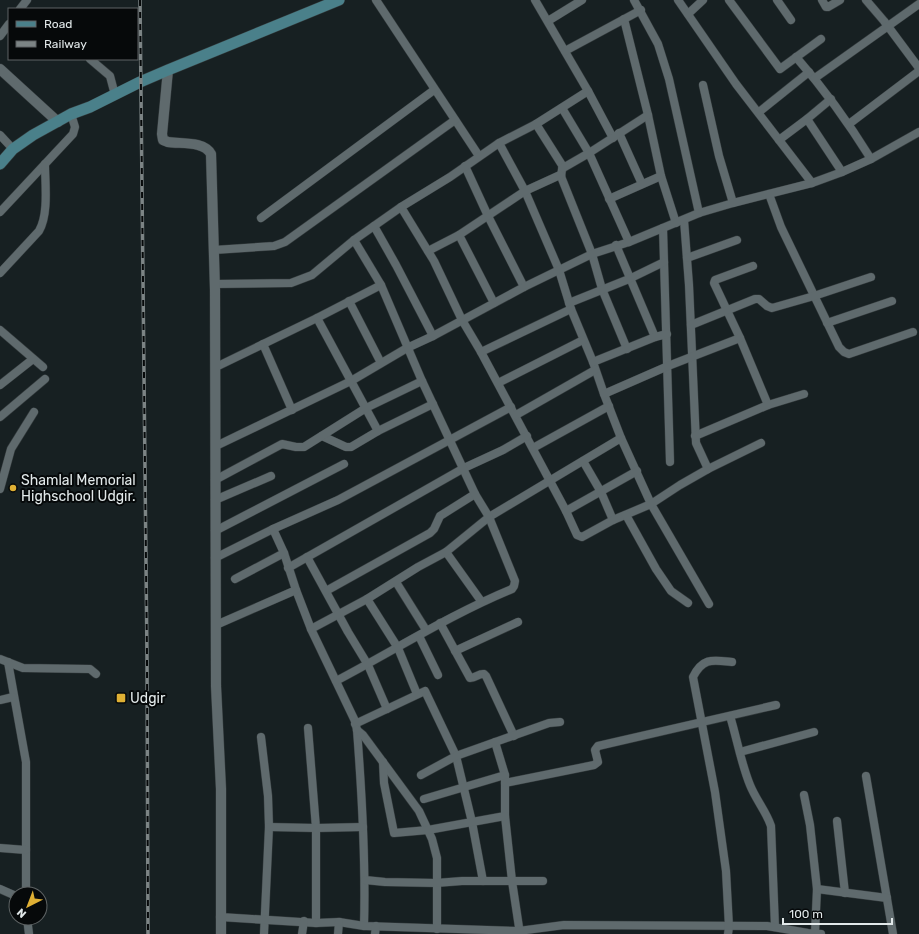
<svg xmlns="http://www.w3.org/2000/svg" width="919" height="934" viewBox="0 0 919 934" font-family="Rubik,sans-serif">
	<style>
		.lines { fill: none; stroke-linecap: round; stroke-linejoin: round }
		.minor-casing { stroke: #343b3d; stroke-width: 9 }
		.tertiary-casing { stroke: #343b3d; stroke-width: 11 }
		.secondary-casing { stroke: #343b3d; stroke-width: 12 }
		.minor { stroke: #5f6a6d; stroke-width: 8 }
		.tertiary { stroke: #5f6a6d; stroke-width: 10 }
		.secondary { stroke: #4a808a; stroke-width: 11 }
		.rail-casing { stroke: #7c8485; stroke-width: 3.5 }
		.rail { stroke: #06090a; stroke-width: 2; stroke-dasharray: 6; stroke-linecap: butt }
		.poi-dot { fill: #dfb034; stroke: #06090a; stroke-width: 1.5 }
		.labels { text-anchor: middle; stroke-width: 4; stroke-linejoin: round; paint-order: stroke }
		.poi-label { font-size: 14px; fill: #e2e9ea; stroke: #06090a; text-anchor: start }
	</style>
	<rect width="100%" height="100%" fill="#172022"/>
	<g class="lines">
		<!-- minor casing -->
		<g class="minor-casing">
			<g id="minor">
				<path d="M 376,0 L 479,156"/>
				<path d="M 535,0 L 588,91 L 613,138"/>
				<path d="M 634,0 L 658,44 L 669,79 L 699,213"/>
				<path d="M 678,0 L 736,84 L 812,183"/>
				<path d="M 729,0 L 780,69 L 821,39"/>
				<path d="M 777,0 L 791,20"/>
				<path d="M 822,0 L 826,7 L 828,7 L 840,0"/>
				<path d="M 866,0 L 884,21 L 919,68"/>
				<path d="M 20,9 L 27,0"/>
				<path d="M 688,14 L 703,0"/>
				<path d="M 624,19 L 648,115 L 661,176 L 676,223"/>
				<path d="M 548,21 L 582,0"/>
				<path d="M 0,36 L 9,24"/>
				<path d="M 565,51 L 641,10"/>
				<path d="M 796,57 C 825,90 848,122 871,159"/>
				<path d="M 90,59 L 110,76 L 115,95"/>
				<path d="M 815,78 L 919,4"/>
				<path d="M 703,85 L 719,156 L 733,203"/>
				<path d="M 562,108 L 589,153 L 629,242"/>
				<path d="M 759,112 L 809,72"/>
				<path d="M 807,119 L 842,172"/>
				<path d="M 536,124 L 562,165 C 563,170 560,174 562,179 L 592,254 L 602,289 L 627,349"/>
				<path d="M 849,124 L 919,71"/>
				<path d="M 619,133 L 642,184"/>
				<path d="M 0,135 L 13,149"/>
				<path d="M 779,140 L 807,119 L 831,99"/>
				<path d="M 499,143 L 525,191 L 559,270 L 571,309 L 593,362 L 604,394 L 621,438 L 651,504 L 709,604"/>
				<path d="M 465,166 L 488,216 L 524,287"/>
				<path d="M 563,168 L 589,153 L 648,115"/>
				<path d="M 769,194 L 781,227 L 839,347 L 844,352 L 849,354 L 913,332"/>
				<path d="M 609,199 L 661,176"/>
				<path d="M 401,207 L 434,261 L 462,320 L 481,352 L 566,511 L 637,471"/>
				<path d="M 0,212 L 73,134 L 75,127 L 71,114"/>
				<path d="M 261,218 L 434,90"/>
				<path d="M 684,220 L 689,285 L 696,443 L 708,469"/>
				<path d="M 374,226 L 396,265 L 433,336"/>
				<path d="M 663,228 L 670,462"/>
				<path d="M 459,235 L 494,303"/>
				<path d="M 616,245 L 655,337"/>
				<path d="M 214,250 L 274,246 L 285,242 L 455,120"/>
				<path d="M 428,251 L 459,235 L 525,191 L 560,175"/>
				<path d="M 687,258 L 737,240"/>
				<path d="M 753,266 L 715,280 L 714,283 L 740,338 L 768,405"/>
				<path d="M 0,273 L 39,231 C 49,214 45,183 45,164"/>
				<path d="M 215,284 L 291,283 L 312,275 L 354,240 L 401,207 L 450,177 L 499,143 L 536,124 L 588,91"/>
				<path d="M 349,301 L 381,363"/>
				<path d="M 569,303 L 629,279 L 664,262"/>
				<path d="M 317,318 L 378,431"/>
				<path d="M 827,323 L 892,301"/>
				<path d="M 691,325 L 755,299 L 759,299 L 767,306 L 772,308 L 814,296 L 871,277"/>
				<path d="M 0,330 L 43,367"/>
				<path d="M 263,344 L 292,410"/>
				<path d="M 481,352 L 571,309"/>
				<path d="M 593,362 L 655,337 L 667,334"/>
				<path d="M 216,367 L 317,318 L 381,285"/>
				<path d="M 498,383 L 583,340"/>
				<path d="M 0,385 L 33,359"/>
				<path d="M 604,394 L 668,366 L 740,338"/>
				<path d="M 516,415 L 595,370"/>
				<path d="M 0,417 L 45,379"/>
				<path d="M 322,436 L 346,447 L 351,447 L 378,431 L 433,404"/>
				<path d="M 695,436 L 768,405 L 804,394"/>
				<path d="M 216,446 L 351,381 L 407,348 L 433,336 L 524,287 L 592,254 L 629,242 L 699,213 L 733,203 L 812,183 L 842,172 L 871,159 L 919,132"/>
				<path d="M 533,448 L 609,406"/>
				<path d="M 583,461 L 601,492 L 613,520"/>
				<path d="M 215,480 L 282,444 L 296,447 L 304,447 L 366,408 L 422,381"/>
				<path d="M 0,489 L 11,449 L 34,412"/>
				<path d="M 215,500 L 271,476"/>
				<path d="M 566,511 L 577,535 L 582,537 L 613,520 L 651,504 L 680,485 L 708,469 L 761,443"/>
				<path d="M 626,515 L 656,569 L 671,591 L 688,603"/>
				<path d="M 215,531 L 344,464"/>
				<path d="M 446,552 L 481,601"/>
				<path d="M 284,553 L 296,590 L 311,629 L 355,721 L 357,730 C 362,795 366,860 364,926"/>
				<path d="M 307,557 L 348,632 L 368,665 L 387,709"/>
				<path d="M 215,558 L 273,529 L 338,500 L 511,407"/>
				<path d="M 288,568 L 464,468 L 503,450 L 527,436"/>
				<path d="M 235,579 L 284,553 L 273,529"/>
				<path d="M 396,582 L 426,630"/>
				<path d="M 326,591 L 430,533 L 434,529 L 440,516 L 475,494"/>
				<path d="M 367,599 L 398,648 L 417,694"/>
				<path d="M 440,623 L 470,678 C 476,678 479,673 484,674 L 486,676 L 514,736"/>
				<path d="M 216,625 L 296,590"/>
				<path d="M 311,629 L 367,599 L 418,567 L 446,552 L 489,517 L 621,438"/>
				<path d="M 419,636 L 438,675"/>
				<path d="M 455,651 L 518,622"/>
				<path d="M 0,659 L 23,668 L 90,669 L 96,674"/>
				<path d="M 8,662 L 26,762 L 26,894"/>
				<path d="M 336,681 C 395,650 451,614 512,589 L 514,586 L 515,581 L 489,517 L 475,494 L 422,381 L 381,285 L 354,240"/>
				<path d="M 0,700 L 13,697"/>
				<path d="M 730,716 C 737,739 741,763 750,785 C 756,800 766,811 771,826 L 775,927"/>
				<path d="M 355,724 L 425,691 L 456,756 L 472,822 L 483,881"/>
				<path d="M 308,728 L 316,828 L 316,923"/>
				<path d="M 357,730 L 363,735 L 419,811 L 432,839 L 437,858 L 437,929"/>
				<path d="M 261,737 L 268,796 L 269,827 L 264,934"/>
				<path d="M 495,742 L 505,775 L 505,816 L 512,881 L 520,934"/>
				<path d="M 740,752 L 814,732"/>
				<path d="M 383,762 L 384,783 L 394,833 L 428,830 L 505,816"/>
				<path d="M 421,775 L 456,756 L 549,723 L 560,722"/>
				<path d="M 866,776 L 893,934"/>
				<path d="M 505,783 L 594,765 L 598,762 L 595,750 L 598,746 L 776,705"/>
				<path d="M 804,795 L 810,825 L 817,889 L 815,933"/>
				<path d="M 424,799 L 505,775"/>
				<path d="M 837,821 L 845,893"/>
				<path d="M 269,827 L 316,828 L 363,827"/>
				<path d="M 0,848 L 26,850"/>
				<path d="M 365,880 L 385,882 L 436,883 L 462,881 L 543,881"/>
				<path d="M 0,889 L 16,896"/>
				<path d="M 817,889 L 887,898"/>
				<path d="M 220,917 L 316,923 L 339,922 L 364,926 L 519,931 L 564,925 L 767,926 L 808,933 L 821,934"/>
				<path d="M 27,918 L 29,934"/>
				<path d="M 302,934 L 304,921"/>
				<path d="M 338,934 L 339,922"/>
				<path d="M 375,934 L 376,926"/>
				<path d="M 728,934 L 729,927 L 726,871 L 715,792 L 693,677 C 703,657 713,660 732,662"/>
			</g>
		</g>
		<!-- tertiary casing -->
		<g class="tertiary-casing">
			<g id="tertiary">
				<path d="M 0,69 L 58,122"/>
				<path d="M 168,70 L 162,134 L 163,140 L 168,142 C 182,144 204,141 211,154 L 215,290 L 216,686 L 221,789 L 221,934"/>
			</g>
		</g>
		<!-- secondary casing -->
		<g class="secondary-casing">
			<path id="secondary" d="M 0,164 L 13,149 L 33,135 L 71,114 L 90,107 L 140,82 L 168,70 L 339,0"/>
		</g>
		<!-- minor -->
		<use href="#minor" class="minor"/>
		<!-- tertiary -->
		<use href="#tertiary" class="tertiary"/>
		<!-- secondary -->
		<use href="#secondary" class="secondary"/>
		<!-- rail casing -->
		<g class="rail-casing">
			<path id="rail" d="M 140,0 L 147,657 L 148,934"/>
		</g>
		<!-- rail -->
		<use href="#rail" class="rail"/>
	</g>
	<!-- markers -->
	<g class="poi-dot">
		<circle cx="13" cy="488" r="4"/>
		<rect x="116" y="693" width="10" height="10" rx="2"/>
	</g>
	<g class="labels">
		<!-- poi labels -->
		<g class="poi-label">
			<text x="21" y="485">Shamlal Memorial<tspan x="21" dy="16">Highschool Udgir.</tspan></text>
			<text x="130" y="703">Udgir</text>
		</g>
	</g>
	<!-- legend -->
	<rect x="8" y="8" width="130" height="52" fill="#06090a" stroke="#5e6364"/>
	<rect x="16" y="21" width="20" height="6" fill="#4a808a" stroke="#5e6364"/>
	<text x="44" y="28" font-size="12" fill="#e2e9ea">Road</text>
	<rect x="16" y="41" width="20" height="6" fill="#7c8485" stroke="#5e6364"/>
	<text x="44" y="48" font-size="12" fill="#e2e9ea">Railway</text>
	<!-- north arrow -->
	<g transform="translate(28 906) rotate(222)"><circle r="19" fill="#06090a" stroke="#5e6364"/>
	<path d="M0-3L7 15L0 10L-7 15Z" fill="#dfb034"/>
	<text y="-6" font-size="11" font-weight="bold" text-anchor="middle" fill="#e2e9ea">N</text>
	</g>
	<!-- scale -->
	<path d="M783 918v6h109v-6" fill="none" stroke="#e2e9ea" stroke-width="2"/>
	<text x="789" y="918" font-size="12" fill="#e2e9ea" stroke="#06090a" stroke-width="3" paint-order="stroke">100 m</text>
</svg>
